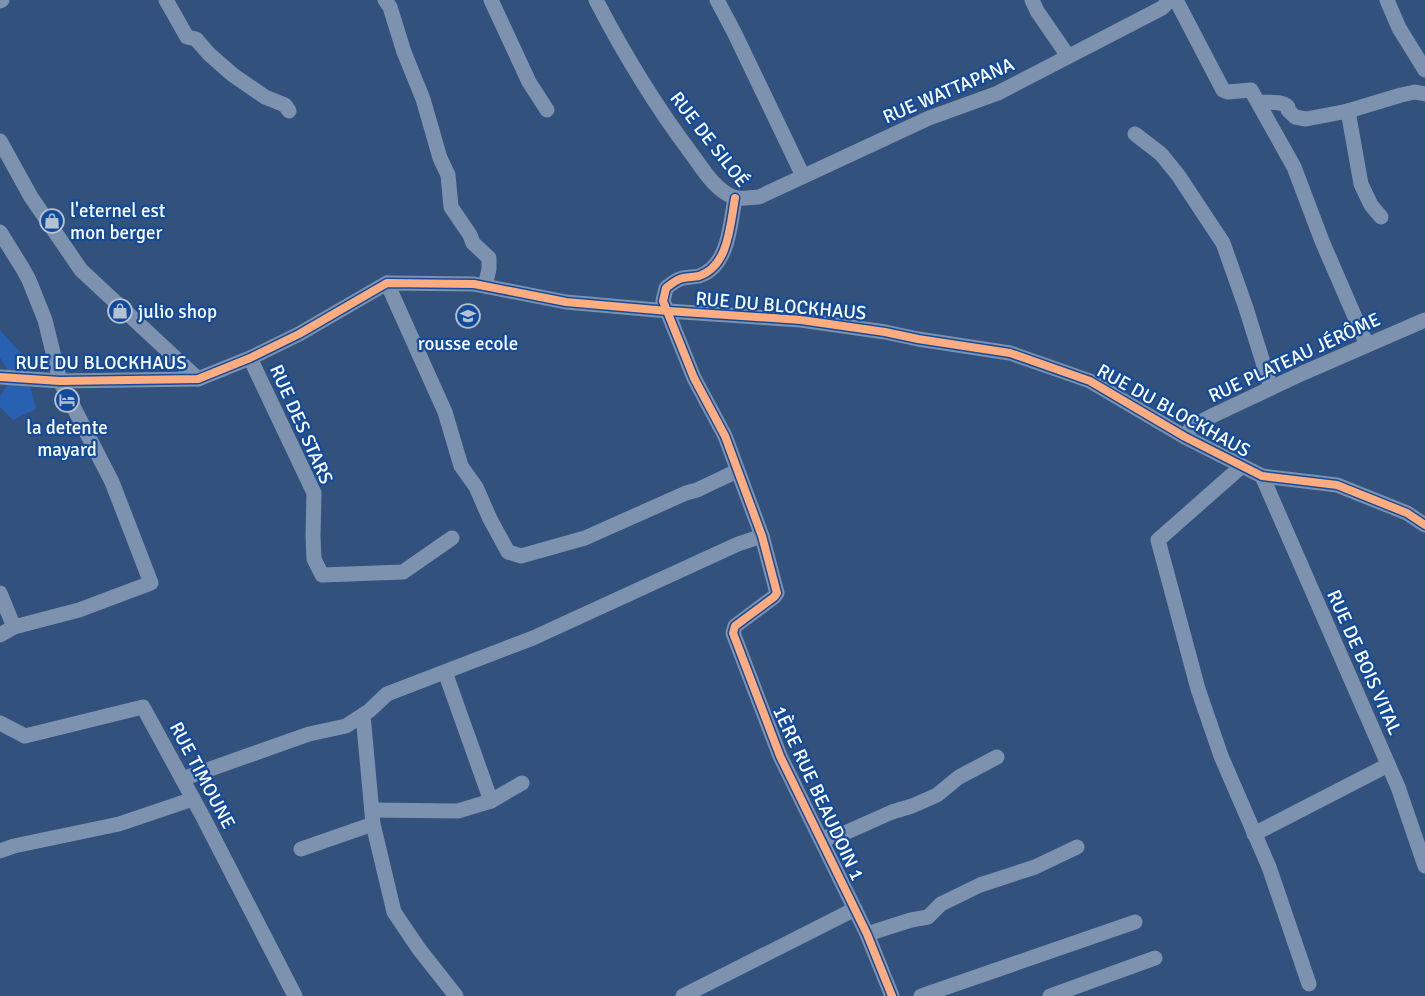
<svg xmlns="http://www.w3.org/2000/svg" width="1425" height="996" viewBox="0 0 1425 996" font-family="Signika,sans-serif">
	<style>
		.green { fill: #2861b2 }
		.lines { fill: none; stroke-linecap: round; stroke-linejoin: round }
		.minor { stroke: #7d92ae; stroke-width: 15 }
		.cycleway-casing { stroke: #134b9c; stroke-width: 11 }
		.cycleway { stroke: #ffac80; stroke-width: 8 }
		.labels { text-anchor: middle; stroke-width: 4.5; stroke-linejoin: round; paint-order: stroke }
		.street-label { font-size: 19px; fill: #fff; stroke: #134b9c }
		.poi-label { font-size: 19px; fill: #fff; stroke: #134b9c; text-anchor: start }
	</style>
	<rect width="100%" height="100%" fill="#32517c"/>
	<!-- green -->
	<path class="green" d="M 0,330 L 21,353 L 36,409 L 13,420 L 0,407 L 0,397 L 12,377 L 0,358 Z"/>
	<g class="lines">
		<!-- minor -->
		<g class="minor">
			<path d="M 166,0 L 187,37 L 196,39 L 209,54 L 233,75 L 265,97 L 285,105 L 289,111"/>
			<path d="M 385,0 L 390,7 L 404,52 L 423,99 L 440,158 L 448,175 L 451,207 L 470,235 L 473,243 L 489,258 L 489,269 L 485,286"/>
			<path d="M 491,0 L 529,82 L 547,110"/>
			<path d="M 596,0 C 624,54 655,105 691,153 C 703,169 714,189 733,197 C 740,200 751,197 759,197 L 929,118 L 998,93 L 1162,8 L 1170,0"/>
			<path d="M 717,0 L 734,32 L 803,176"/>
			<path d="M 1032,0 L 1037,11 L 1068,56"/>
			<path d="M 1176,0 L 1223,90 L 1228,92 L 1251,90 L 1294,167 L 1322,241 L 1367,345"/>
			<path d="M 1387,0 L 1399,28 L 1425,70"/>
			<path d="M 0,1 L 2,0"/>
			<path d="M 1258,102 C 1268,103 1281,100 1288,107 L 1288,110 L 1295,117 L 1306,119 L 1348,111 L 1401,95 L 1415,92 L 1425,94"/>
			<path d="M 1348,111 L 1361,184 L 1371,205 L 1381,217"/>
			<path d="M 1135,134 L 1161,154 L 1178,175 L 1223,243 L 1246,308 L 1271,388"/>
			<path d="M 0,141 L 31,197 L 81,270 L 198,379"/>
			<path d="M 735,198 C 730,225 729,266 699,276 C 694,277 688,277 683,278 C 677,279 671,284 666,288 L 663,301 L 694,378 L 725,436 L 762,536 L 777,593 L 774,597 L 735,626 L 733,633 L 780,756 L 867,934 L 892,996"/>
			<path d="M 0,232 L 23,269 L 29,280 L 45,320 L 60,381 L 112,482 L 151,583 L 79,610 L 14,627 L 0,635"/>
			<path d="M 387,283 L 445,412 L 461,466 L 476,487 L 490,519 L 508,552 L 521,556 L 585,538 L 686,493 L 697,490 L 737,471"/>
			<path d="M 250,358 L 314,493 L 313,536 L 314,559 L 322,575 L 403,572 L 452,538"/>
			<path d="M 0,377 L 60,381 L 198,379 L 250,358 L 299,334 L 387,283 L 474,284 L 566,302 L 668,311 L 801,320 L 885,332 L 918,339 L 1010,353 L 1090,381 L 1185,437 L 1262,476 L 1337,485 L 1407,513 L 1425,525"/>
			<path d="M 1185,437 L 1192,426 L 1216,414 L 1303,373 L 1425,320"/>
			<path d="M 1242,466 L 1158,540 L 1198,689 L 1221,756 L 1269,867 L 1309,984"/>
			<path d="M 1262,476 L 1398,787 L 1425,866"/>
			<path d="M 0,593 L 14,627"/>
			<path d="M 445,672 L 491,801"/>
			<path d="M 363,715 L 373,824 L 394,912 L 419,949 L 456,996"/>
			<path d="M 0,723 L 25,736 L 143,707 L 203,817 L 295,996"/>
			<path d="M 182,779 L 309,734 L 346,726 L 369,711 L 387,694 L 533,638 L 738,544 L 762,536"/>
			<path d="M 372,810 L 458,811 L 491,801 L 522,783"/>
			<path d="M 1254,834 L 1388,765"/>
			<path d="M 820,838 L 838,836 L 892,812 L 912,806 L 937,795 L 959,777 L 997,757"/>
			<path d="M 301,849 L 373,824"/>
			<path d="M 0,851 L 14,846 L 119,824 L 193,799"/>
			<path d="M 867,934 L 911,920 L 928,917 L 941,904 L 980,885 L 1035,867 L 1077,847"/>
			<path d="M 683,996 L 855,909"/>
			<path d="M 921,996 L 1135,922"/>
			<path d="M 1050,996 L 1155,958"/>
		</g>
		<!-- cycleway casing -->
		<g class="cycleway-casing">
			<g id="cycleway">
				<path d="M 735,198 C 730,225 729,266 699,276 C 694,277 688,277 683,278 C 677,279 671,284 666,288 L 663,301 L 694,378 L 725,436 L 762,536 L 777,593 L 774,597 L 735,626 L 733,633 L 780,756 L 867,934 L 892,996"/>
				<path d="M 0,377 L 60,381 L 198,379 L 250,358 L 299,334 L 387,283 L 474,284 L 566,302 L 668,311 L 801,320 L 885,332 L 918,339 L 1010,353 L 1090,381 L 1185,437 L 1262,476 L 1337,485 L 1407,513 L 1425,525"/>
			</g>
		</g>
		<!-- cycleway -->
		<use href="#cycleway" class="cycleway"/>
	</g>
	<!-- icons -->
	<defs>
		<g id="shop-ring" transform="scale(1.25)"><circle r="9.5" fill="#134b9c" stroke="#b7c2d1" stroke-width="1.5"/><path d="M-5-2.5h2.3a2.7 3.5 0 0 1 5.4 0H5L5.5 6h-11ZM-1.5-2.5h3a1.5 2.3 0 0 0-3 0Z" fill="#b7c2d1"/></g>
		<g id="school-ring" transform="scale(1.25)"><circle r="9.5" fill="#134b9c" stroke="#b7c2d1" stroke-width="1.5"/><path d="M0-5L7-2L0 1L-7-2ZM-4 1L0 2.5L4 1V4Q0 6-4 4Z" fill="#b7c2d1"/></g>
		<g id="hotel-ring" transform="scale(1.25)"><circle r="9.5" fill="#134b9c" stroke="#b7c2d1" stroke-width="1.5"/><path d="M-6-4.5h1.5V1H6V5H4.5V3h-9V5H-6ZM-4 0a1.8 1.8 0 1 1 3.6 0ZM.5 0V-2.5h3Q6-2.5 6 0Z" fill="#b7c2d1"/></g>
	</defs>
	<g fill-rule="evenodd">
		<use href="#shop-ring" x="52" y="221"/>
		<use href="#shop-ring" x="120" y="311"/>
		<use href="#school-ring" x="468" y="316"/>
		<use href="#hotel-ring" x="67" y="400"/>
	</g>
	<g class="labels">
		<!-- street labels -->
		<g class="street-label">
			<text transform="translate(948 90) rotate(-23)" y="7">RUE WATTAPANA</text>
			<text transform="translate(710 139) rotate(52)" y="7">RUE DE SILOÉ</text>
			<text transform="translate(781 305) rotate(5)" y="7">RUE DU BLOCKHAUS</text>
			<text transform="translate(1294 357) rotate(-25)" y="7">RUE PLATEAU JÉRÔME</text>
			<text x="101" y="369">RUE DU BLOCKHAUS</text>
			<text transform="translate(1174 410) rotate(29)" y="7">RUE DU BLOCKHAUS</text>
			<text transform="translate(302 424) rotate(66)" y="7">RUE DES STARS</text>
			<text transform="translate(1365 662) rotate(66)" y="7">RUE DE BOIS VITAL</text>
			<text transform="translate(203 775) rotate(62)" y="7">RUE TIMOUNE</text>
			<text transform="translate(819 793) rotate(65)" y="7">1ÈRE RUE BEAUDOIN 1</text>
		</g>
		<!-- poi labels -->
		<g class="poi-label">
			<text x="70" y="217">l'eternel est<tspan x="70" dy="22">mon berger</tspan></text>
			<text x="138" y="318">julio shop</text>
			<text x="468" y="350" text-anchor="middle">rousse ecole</text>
			<text x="67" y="434" text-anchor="middle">la detente<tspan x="67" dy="22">mayard</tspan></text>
		</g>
	</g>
</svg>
